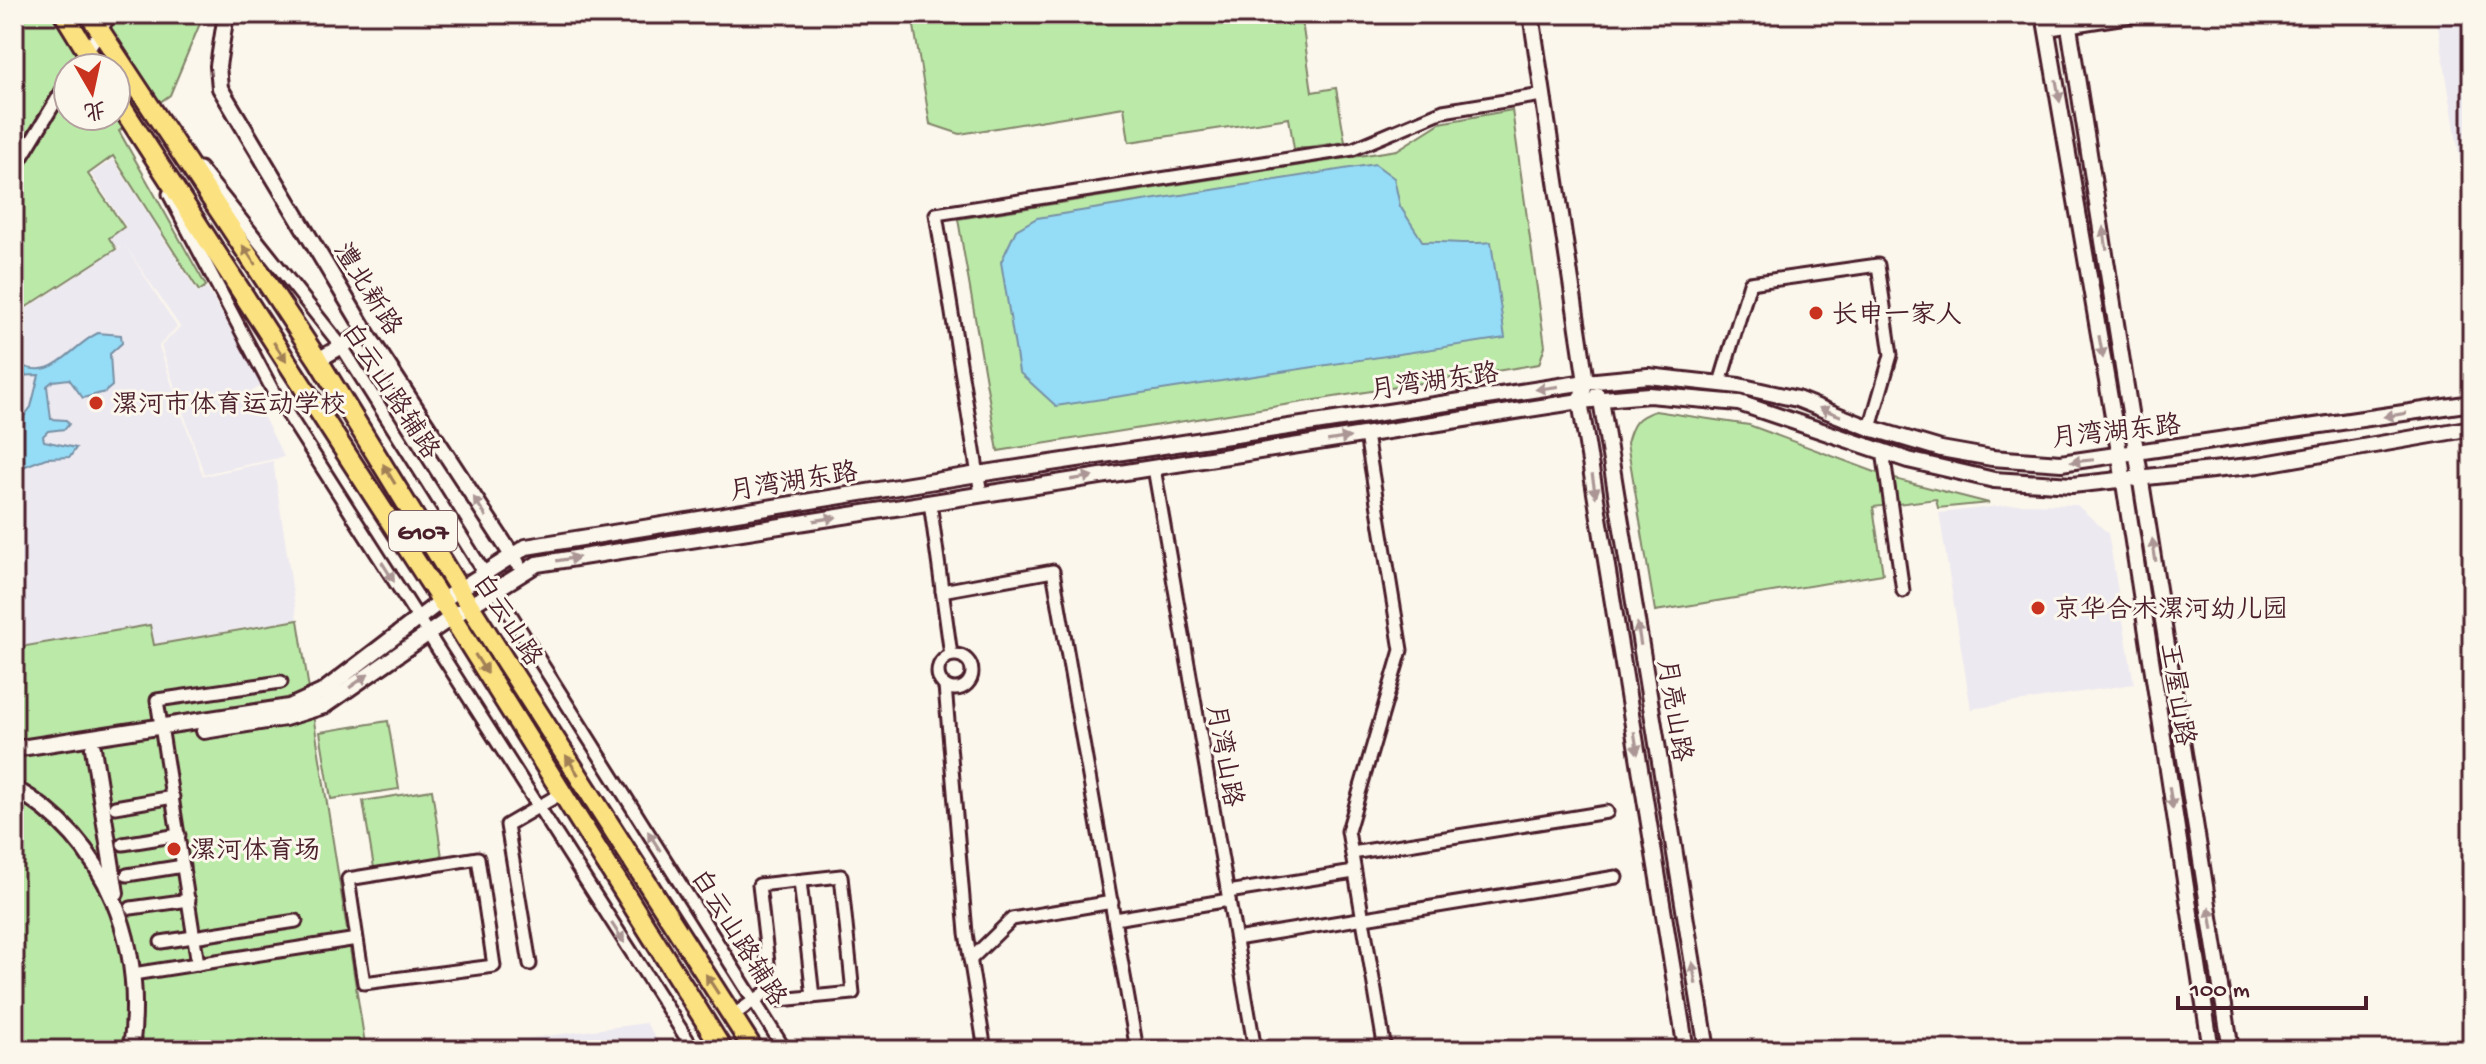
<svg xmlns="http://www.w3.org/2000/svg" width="2486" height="1064" viewBox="0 0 2486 1064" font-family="'Gochi Hand','LXGW WenKai TC',sans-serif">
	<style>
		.built { fill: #ede9f0 }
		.green { fill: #bbeaa8; stroke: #82846a; stroke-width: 2; fill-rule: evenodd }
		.water { fill: #95dcf7; stroke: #7790a5; stroke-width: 2 }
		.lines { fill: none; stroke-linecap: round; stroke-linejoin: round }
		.minor-casing { stroke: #4a1f2b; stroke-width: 17 }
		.tertiary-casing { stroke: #4a1f2b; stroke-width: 20 }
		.trunk-casing { stroke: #4a1f2b; stroke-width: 24 }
		.minor { stroke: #fbf7ec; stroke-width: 11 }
		.tertiary { stroke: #fbf7ec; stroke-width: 14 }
		.trunk { stroke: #fbe180; stroke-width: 18 }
		.oneway { fill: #ab9695 }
		.oneway2 { fill: #a28056 }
		.poi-dot { fill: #c8321e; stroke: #fbf7ec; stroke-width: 3 }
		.labels { text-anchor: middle; stroke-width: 6; stroke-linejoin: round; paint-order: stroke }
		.shield { fill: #fbf7ec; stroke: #7f6065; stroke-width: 2 }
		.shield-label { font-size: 24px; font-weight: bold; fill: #4a1f2b }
		.street-label { font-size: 26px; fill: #4a1f2b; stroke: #fbf7ec }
		.poi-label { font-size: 26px; fill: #4a1f2b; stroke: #fbf7ec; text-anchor: start }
	</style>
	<rect width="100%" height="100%" fill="#fbf7ec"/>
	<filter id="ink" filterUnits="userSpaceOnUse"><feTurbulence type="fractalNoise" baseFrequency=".0125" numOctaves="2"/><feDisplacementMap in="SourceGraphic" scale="16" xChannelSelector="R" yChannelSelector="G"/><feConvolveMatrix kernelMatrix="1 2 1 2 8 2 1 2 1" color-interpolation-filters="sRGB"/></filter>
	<g filter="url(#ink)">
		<!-- built -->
		<g class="built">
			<path d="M 2436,14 L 2472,14 L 2472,195 L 2466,196 Z"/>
			<path d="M 113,159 L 198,293 L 207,288 L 263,385 L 251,392 L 284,457 L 204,474 L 161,346 L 180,327 L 124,244 L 177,327 L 159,346 L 203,476 L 273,461 L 297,619 L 153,644 L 150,625 L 14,647 L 14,317 L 121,247 L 117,248 L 110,238 L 126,227 L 91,174 Z"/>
			<path d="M 2016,504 L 2077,505 L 2108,533 L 2134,684 L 1971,709 L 1939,513 Z"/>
			<path d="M 646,1023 L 664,1050 L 440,1050 Z"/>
		</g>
		<!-- green -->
		<g class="green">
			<path d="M 14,14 L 204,14 L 170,95 L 119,131 L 206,286 L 199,291 L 113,156 L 88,174 L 124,227 L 109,238 L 116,249 L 14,315 ZM 68,68 L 116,68 L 116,116 L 68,116 Z"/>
			<path d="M 912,14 L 1301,14 L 1312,92 L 1336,88 L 1345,142 L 1294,149 L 1289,118 L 1129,142 L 1124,107 L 960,134 L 930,124 Z"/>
			<path d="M 1512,110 L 1545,346 L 1539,364 L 998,451 L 958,219 L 1397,150 L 1440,123 Z"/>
			<path d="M 1655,411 L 1749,425 L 1891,478 L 1989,503 L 1938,508 L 1936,499 L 1873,507 L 1883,574 L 1655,611 L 1627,443 C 1632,424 1636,417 1655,411 Z"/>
			<path d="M 298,620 L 366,1050 L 14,1050 L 14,648 L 150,625 L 154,645 Z"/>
			<path d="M 388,721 L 399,789 L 331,799 L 320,732 Z"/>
			<path d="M 432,790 L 442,857 L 374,868 L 363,801 Z"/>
		</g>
		<!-- water -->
		<g class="water">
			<path d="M 1375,164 L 1394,178 L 1400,206 L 1423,242 C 1446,241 1468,245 1491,242 L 1505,338 L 1056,406 L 1019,372 L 1001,262 L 1016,230 L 1037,218 Z"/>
			<path d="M 98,333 L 121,335 L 122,343 L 110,354 L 112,386 L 105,392 L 83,398 L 69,379 L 53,381 L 47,386 L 51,419 L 66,420 L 69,424 L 65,429 L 48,431 L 43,436 L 44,441 L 76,448 L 70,457 L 46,458 L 23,467 L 14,464 L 14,429 L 31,407 L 39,375 L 14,376 L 14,362 C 54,385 67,348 98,333 Z"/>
		</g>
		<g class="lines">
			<!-- minor casing -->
			<g class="minor-casing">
				<g id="minor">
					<path d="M 76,68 L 111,14"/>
					<path d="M 200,168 L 342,347 L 785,1050"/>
					<path d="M 14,170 L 68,81"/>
					<path d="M 169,194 L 273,391 L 694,1050"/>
					<path d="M 1720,383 L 1750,283 L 1878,265 L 1891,355 L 1870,428"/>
					<path d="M 1366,435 L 1401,650 L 1348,831 L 1385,1050"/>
					<path d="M 1883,451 L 1903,591"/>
					<path d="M 1154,468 L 1255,1050"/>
					<path d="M 981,494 L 936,214 L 1353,149 L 1443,111 L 1542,95"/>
					<path d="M 930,502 L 951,655"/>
					<path d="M 942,591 L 1053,571 L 1137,1050"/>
					<circle cx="955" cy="672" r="17"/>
					<path d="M 945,686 L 966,933 L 985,1050"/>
					<path d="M 115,807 L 173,797"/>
					<path d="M 123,844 L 179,835"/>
					<path d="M 1352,853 L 1607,812"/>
					<path d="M 127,875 L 183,866"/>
					<path d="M 800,881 L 813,997"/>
					<path d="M 1228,892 L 1354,872"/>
					<path d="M 131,908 L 189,900"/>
					<path d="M 1115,919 L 1229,900"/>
					<path d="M 1236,939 L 1616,877"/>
					<path d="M 161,942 L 296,921"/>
					<path d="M 970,960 L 1012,919 L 1112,902"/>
					<path d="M 198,964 L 157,700 L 281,682"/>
					<path d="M 530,964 L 507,825 L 562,793"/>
					<path d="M 133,974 L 357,939 L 348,879 L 478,858 L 494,966 L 364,983 L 357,939"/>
					<path d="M 732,1016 L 771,989 L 779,1000 L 853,993 L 841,876 L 759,885 L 771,989"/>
				</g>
			</g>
			<!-- tertiary casing -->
			<g class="tertiary-casing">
				<g id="tertiary">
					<path d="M 226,14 L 218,66 L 220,88 L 366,332 L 517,563"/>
					<path d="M 1531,14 L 1586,382 L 1580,401 L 1686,1050"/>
					<path d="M 2044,14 L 2120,457 L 2211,1050"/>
					<path d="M 2067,14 L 2231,1050"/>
					<path d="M 2047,28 L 2135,14"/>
					<path d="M 318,360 L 366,332"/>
					<path d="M 1597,395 L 1601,400 L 1707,1050"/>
					<path d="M 204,731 L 285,718 L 324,706 L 452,617 L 537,564 L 1580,401 L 1649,395 L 1739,403 L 1908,460 L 1994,480 L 2072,485 L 2259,465 L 2472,428"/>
					<path d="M 93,748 L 116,893"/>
					<path d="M 14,749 L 289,707 L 322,692 L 441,601 L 526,547 L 978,474 L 1586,382 L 1648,376 L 1739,386 L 1797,399 L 1870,428 L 1941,449 L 1992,458 L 2061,463 L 2472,403"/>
					<path d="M 14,788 C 109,842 145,946 131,1050"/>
				</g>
			</g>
			<!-- trunk casing -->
			<g class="trunk-casing">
				<g id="trunk">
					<path d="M 64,14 L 97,68"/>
					<path d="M 89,14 L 318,360 L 459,589 L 754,1050"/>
					<path d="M 116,98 L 452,617 L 723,1050"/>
				</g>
			</g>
			<!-- minor -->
			<use href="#minor" class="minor"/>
			<!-- tertiary -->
			<use href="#tertiary" class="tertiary"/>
			<!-- trunk -->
			<use href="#trunk" class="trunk"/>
		</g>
		<!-- one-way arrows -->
		<defs><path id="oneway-solid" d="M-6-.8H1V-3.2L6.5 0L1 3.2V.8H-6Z" transform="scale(2)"/></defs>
		<g class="oneway">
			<use href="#oneway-solid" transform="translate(2058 91) rotate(80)"/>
			<use href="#oneway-solid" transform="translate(2105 238) rotate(-99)"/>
			<use href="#oneway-solid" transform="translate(2101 347) rotate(80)"/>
			<use href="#oneway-solid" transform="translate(1547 388) rotate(172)"/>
			<use href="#oneway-solid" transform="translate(1830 412) rotate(-159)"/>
			<use href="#oneway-solid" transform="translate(2395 415) rotate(171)"/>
			<use href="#oneway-solid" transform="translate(1339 439) rotate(-9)"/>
			<use href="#oneway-solid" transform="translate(2082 461) rotate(174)"/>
			<use href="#oneway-solid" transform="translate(1082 478) rotate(-9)"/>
			<use href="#oneway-solid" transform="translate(1594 486) rotate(81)"/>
			<use href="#oneway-solid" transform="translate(480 507) rotate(-123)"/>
			<use href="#oneway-solid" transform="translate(825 519) rotate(-9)"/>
			<use href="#oneway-solid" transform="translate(2154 550) rotate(-99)"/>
			<use href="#oneway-solid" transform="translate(568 559) rotate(-9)"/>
			<use href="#oneway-solid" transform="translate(388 572) rotate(58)"/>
			<use href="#oneway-solid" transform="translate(1639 634) rotate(-99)"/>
			<use href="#oneway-solid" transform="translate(359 681) rotate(-35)"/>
			<use href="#oneway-solid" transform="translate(1636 743) rotate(81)"/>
			<use href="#oneway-solid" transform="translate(2171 798) rotate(81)"/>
			<use href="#oneway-solid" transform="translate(654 841) rotate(-122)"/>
			<use href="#oneway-solid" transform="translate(2211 918) rotate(-99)"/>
			<use href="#oneway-solid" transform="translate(618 933) rotate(57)"/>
			<use href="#oneway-solid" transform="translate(1694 973) rotate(-99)"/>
		</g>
		<g class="oneway2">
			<use href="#oneway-solid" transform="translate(249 255) rotate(-124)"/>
			<use href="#oneway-solid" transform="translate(280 352) rotate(57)"/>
			<use href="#oneway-solid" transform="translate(389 474) rotate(-121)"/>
			<use href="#oneway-solid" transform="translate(481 664) rotate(58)"/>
			<use href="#oneway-solid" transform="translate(572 765) rotate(-123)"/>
			<use href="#oneway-solid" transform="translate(712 984) rotate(-123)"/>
		</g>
	</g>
	<!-- markers -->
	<g class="poi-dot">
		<circle cx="1816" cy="313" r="8"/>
		<circle cx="96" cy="403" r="8"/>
		<circle cx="2038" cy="608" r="8"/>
		<circle cx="174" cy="849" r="8"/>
	</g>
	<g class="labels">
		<!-- shield labels -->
		<rect class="shield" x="389" y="511" width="68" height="40" rx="6"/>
		<g class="shield-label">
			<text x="423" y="539">G107</text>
		</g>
		<!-- street labels -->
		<g class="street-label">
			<text transform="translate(369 288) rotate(58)" y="9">澧北新路</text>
			<text transform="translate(1434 380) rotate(-8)" y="9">月湾湖东路</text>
			<text transform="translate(392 390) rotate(57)" y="9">白云山路辅路</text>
			<text transform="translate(2116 430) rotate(-6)" y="9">月湾湖东路</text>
			<text transform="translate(793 480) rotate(-9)" y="9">月湾湖东路</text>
			<text transform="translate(509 619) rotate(57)" y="9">白云山路</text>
			<text transform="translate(2179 694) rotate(81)" y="9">王屋山路</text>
			<text transform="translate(1676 710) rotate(81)" y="9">月亮山路</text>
			<text transform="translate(1226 755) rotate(80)" y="9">月湾山路</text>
			<text transform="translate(740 937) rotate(58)" y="9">白云山路辅路</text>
		</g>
		<!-- poi labels -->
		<g class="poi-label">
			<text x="1832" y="322">长申一家人</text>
			<text x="112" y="412">漯河市体育运动学校</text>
			<text x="2054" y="617">京华合木漯河幼儿园</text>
			<text x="190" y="858">漯河体育场</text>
		</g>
	</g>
	<!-- margin -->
	<rect width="2486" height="1064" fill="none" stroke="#fbf7ec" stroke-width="48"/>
	<rect x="24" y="24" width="2438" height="1016" fill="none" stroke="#4a1f2b" stroke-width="3" filter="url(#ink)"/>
	<!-- north arrow -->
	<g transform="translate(92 92) rotate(171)"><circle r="38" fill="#fbf7ec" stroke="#b4a19f" stroke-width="2"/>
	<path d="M0-6L14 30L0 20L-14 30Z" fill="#c8321e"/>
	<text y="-12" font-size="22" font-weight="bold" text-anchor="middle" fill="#4a1f2b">北</text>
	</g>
	<!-- scale -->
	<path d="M2178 996v12h188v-12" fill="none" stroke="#4a1f2b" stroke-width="4"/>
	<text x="2190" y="996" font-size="24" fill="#4a1f2b" stroke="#fbf7ec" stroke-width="6" paint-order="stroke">100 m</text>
</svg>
